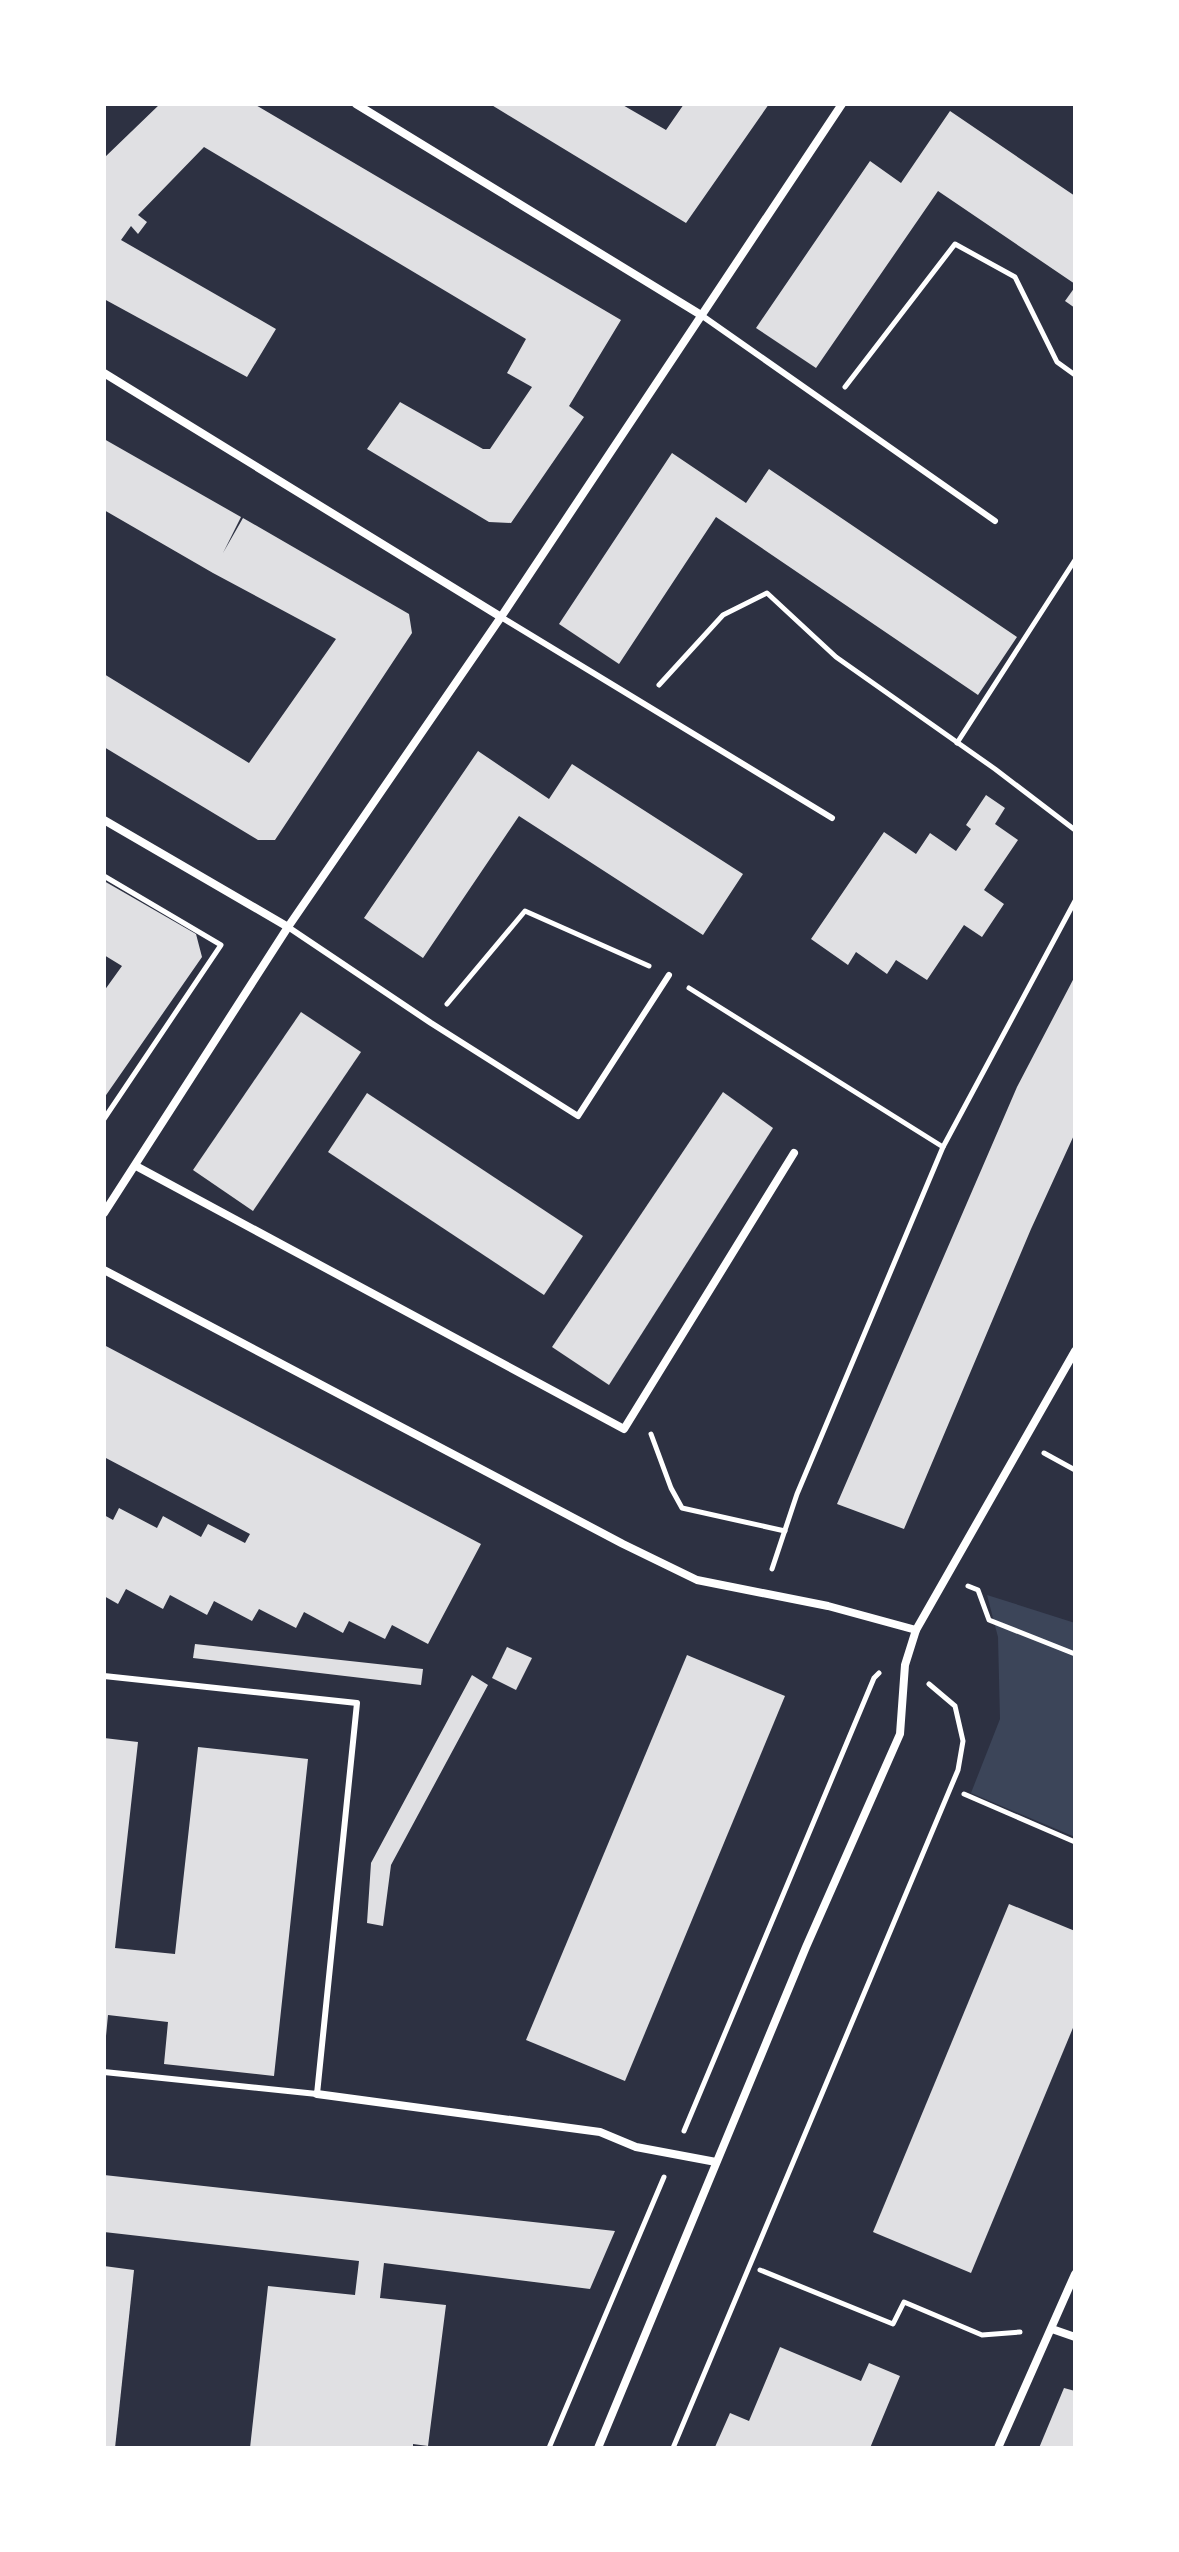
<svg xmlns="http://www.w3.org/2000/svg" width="1179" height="2552" viewBox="0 0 1179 2552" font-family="'DejaVu Sans',sans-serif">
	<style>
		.green { fill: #3c4559 }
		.building { fill: #e0e0e3 }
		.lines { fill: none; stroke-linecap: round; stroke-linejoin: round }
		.path { stroke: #fff; stroke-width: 5 }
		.service { stroke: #fff; stroke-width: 6 }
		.minor { stroke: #fff; stroke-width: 8 }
	</style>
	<rect width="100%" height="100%" fill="#2d3142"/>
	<!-- green -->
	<path class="green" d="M 987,1595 L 1075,1623 L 1075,1837 L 971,1793 L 1000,1719 L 998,1637 Z"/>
	<!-- building -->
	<g class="building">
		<path d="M 160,104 L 254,104 L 621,320 L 569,406 L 584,417 L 511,523 L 489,522 L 367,449 L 400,402 L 483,449 L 490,449 L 532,387 L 507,373 L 526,339 L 204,147 L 138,215 L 147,222 L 138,234 L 131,226 L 121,240 L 276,329 L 247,377 L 104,299 L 104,158 Z"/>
		<path d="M 490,104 L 621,104 L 666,130 L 684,104 L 769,104 L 686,223 Z"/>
		<path d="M 950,111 L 1075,196 L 1075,284 L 938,191 L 816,368 L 756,328 L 870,161 L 901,183 Z"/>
		<path d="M 1075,287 L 1075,308 L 1065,301 Z"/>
		<path d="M 104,439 L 241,517 L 223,553 L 243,518 L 409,614 L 412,633 L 275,840 L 258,840 L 104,747 L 104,674 L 249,763 L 336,639 L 213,573 L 104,510 Z"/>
		<path d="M 672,453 L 746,503 L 769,469 L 1017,637 L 978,695 L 716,517 L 619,664 L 559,624 Z"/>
		<path d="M 478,751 L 549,799 L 572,764 L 743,874 L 703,935 L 519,816 L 423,958 L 364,918 Z"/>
		<path d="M 986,795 L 1005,808 L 995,824 L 1018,840 L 984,890 L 1004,904 L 982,937 L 964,925 L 927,980 L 896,960 L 887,974 L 856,952 L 848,965 L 811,939 L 884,832 L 916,854 L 930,833 L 956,851 L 971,829 L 966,825 Z"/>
		<path d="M 104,881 L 196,934 L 202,957 L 104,1098 L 104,991 L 122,966 L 104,955 Z"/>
		<path d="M 1075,976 L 1075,1133 L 1031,1229 L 904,1529 L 837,1504 L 1017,1087 Z"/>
		<path d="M 301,1012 L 361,1052 L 253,1211 L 193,1170 Z"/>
		<path d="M 723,1092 L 773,1128 L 609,1385 L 552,1347 Z"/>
		<path d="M 367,1093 L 583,1236 L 544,1295 L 328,1152 Z"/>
		<path d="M 104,1345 L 481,1544 L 428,1644 L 392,1625 L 385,1639 L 349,1621 L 343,1633 L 304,1612 L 296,1628 L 259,1609 L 252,1621 L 214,1601 L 207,1615 L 170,1595 L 163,1609 L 126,1589 L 118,1604 L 104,1596 L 104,1515 L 113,1520 L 119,1508 L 157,1528 L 163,1516 L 201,1537 L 208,1524 L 245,1543 L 250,1534 L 104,1457 Z"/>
		<path d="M 195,1644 L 423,1669 L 421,1685 L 193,1658 Z"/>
		<path d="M 507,1647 L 532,1658 L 516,1690 L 492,1678 Z"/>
		<path d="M 687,1655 L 785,1696 L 625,2081 L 526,2040 Z"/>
		<path d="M 472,1675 L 488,1685 L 391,1865 L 383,1926 L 367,1923 L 371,1863 Z"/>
		<path d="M 104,1738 L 138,1742 L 115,1948 L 175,1954 L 198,1747 L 308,1759 L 274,2076 L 164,2064 L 168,2022 L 108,2015 L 106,2036 L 104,2035 Z"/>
		<path d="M 1009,1904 L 1075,1931 L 1075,2023 L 971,2273 L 873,2232 Z"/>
		<path d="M 104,2175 L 615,2231 L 590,2289 L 384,2263 L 380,2298 L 446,2305 L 428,2446 L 413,2444 L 413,2448 L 250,2448 L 268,2286 L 355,2295 L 359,2261 L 104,2232 Z"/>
		<path d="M 104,2266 L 134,2270 L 115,2448 L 104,2448 Z"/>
		<path d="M 780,2347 L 861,2381 L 869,2363 L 900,2376 L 870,2448 L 715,2447 L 730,2413 L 749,2421 Z"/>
		<path d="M 1064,2388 L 1075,2391 L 1075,2448 L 1039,2448 Z"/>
	</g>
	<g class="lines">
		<!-- path -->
		<g class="path">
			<path d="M 845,387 L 955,244 L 1015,277 L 1057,362 L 1075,375"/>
			<path d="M 659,685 L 723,615 L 767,593 L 836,657 L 995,769 L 1075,830"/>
			<path d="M 957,743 L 1075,560"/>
			<path d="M 104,876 L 221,945 L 104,1119"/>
			<path d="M 689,988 L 943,1147"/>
			<path d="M 447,1004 L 525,911 L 649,966"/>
			<path d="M 651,1434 L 671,1488 L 682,1508 L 785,1531"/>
			<path d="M 1044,1453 L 1075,1470"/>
			<path d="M 772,1569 L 797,1494 L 943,1147 L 1075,901"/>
			<path d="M 968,1586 L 978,1590 L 989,1620 L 1075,1654"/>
			<path d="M 964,1794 L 1075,1842"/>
			<path d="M 684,2131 L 874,1678 L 879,1673"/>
			<path d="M 760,2270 L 893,2324 L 904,2302 L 982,2335 L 1020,2332"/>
			<path d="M 549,2448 L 664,2177"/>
			<path d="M 673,2448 L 958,1770 L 963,1741 L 955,1706 L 929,1684"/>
		</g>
		<!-- service -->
		<g class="service">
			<path d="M 701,315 L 995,521"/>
			<path d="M 501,617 L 832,818"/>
			<path d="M 288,927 L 431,1023 L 578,1116 L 669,975"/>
			<path d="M 104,1676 L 357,1703 L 317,2094 L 104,2072"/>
		</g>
		<!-- minor -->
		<g class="minor">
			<path d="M 356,104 L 701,315"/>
			<path d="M 104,373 L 501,617"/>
			<path d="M 104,820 L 288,927"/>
			<path d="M 136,1166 L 624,1429 L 794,1153"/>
			<path d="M 104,1213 L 288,927 L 501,617 L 842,104"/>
			<path d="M 104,1270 L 623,1544 L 697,1580 L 828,1606 L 916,1630"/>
			<path d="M 317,2094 L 600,2132 L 636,2147 L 716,2162"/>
			<path d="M 1052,2329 L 1075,2337"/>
			<path d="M 598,2448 L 806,1947 L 900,1734 L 905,1665 L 916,1630 L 1075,1351"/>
			<path d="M 998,2448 L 1075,2274"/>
		</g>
	</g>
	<!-- border -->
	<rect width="1179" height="2552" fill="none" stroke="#ffffff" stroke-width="212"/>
</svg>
